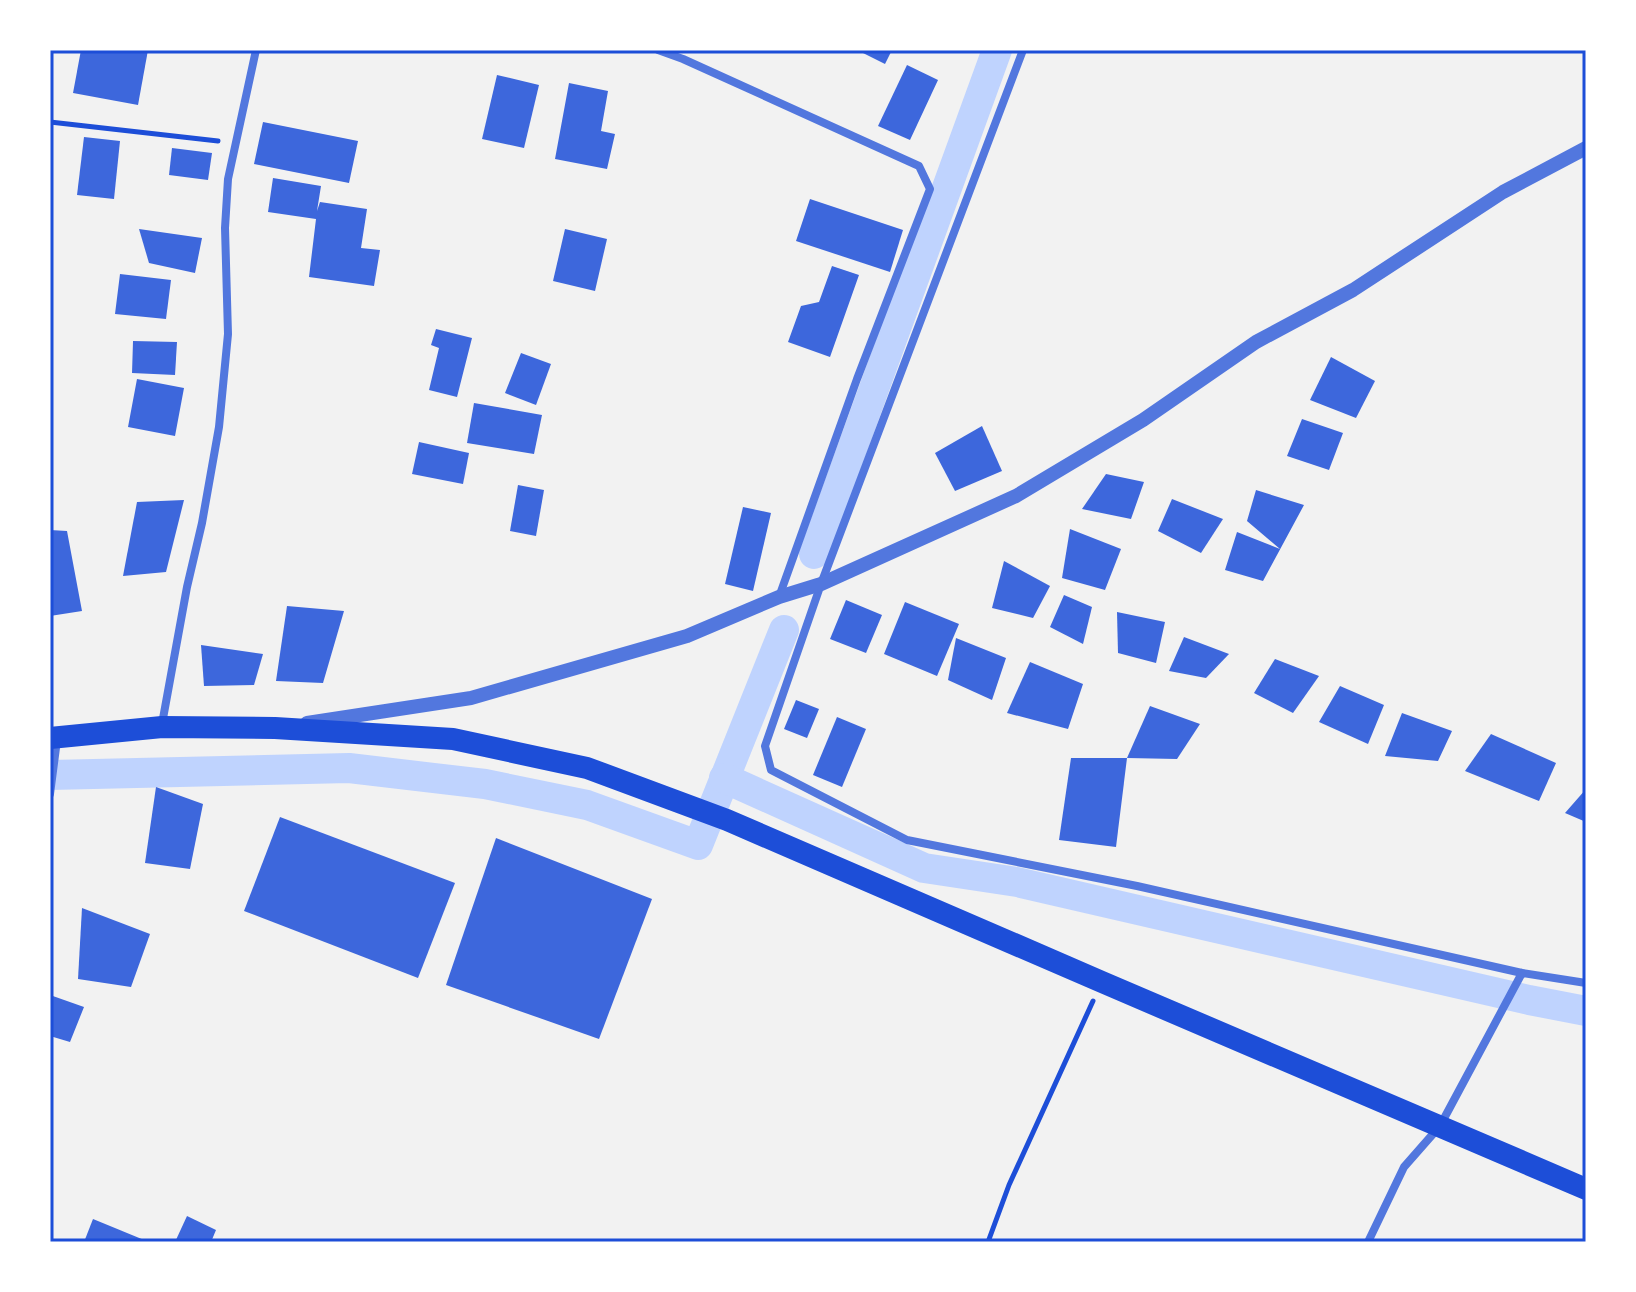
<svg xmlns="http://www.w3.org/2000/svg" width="1636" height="1292" viewBox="0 0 1636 1292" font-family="'Alegreya Sans',sans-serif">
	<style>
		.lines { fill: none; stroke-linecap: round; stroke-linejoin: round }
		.canal { stroke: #bfd3fe; stroke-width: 30 }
		.building { fill: #3d67dc }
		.path { stroke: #1d4ed8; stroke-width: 5 }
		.minor { stroke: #5277de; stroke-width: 8 }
		.tertiary { stroke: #5277de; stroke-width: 14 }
		.trunk { stroke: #1d4ed8; stroke-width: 22 }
		.neatline { fill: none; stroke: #1d4ed8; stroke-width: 3 }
	</style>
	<rect width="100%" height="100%" fill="#f2f2f2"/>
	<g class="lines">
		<!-- canal -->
		<g class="canal">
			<path d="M 814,554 L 997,50"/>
			<path d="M 50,775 L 349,768 L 485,784 L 587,805 L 698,845 L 784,630"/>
			<path d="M 724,778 L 924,868 L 1017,882 L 1529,1000 L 1586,1011"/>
		</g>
	</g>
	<!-- building -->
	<g class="building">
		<path d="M 81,50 L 148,50 L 138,105 L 73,93 Z"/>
		<path d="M 857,50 L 892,50 L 885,64 Z"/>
		<path d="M 907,65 L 938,80 L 910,140 L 878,126 Z"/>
		<path d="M 497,75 L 539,85 L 524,148 L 482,139 Z"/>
		<path d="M 569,83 L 608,91 L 601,131 L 615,134 L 607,169 L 555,159 Z"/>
		<path d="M 263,122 L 358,141 L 349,183 L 254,164 Z"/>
		<path d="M 84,137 L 120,141 L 114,199 L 77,195 Z"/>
		<path d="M 172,148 L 212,153 L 208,180 L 169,175 Z"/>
		<path d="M 273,178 L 321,186 L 317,211 L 320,202 L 367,209 L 361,248 L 380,250 L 374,286 L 309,277 L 316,219 L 268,212 Z"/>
		<path d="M 810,199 L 903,230 L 890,272 L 796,241 Z"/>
		<path d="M 139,229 L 202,238 L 195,273 L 149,263 Z"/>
		<path d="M 565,229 L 607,239 L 595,291 L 553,281 Z"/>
		<path d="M 832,266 L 859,275 L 830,357 L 788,342 L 801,306 L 819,302 Z"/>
		<path d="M 120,274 L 171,280 L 166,319 L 115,314 Z"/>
		<path d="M 436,329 L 472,338 L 457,397 L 429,390 L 439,348 L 431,345 Z"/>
		<path d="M 133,341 L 177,342 L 175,375 L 132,373 Z"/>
		<path d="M 521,353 L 551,364 L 536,405 L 505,393 Z"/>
		<path d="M 1331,357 L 1375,381 L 1356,418 L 1310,400 Z"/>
		<path d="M 137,379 L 184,388 L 175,436 L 128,427 Z"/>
		<path d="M 474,403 L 542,415 L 534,454 L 467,443 Z"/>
		<path d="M 1302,419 L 1343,433 L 1329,470 L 1287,456 Z"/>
		<path d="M 982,426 L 1002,471 L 955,491 L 935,453 Z"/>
		<path d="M 419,442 L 469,453 L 463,484 L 412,474 Z"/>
		<path d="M 1106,474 L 1144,482 L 1131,519 L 1082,509 Z"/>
		<path d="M 518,485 L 544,490 L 536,536 L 510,531 Z"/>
		<path d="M 1256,490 L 1304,505 L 1263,581 L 1225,570 L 1237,532 L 1280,549 L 1247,521 Z"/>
		<path d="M 1172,499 L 1223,519 L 1201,553 L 1158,531 Z"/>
		<path d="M 184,500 L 166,572 L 123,576 L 137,502 Z"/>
		<path d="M 743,507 L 771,513 L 753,591 L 725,584 Z"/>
		<path d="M 1070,529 L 1121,549 L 1105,590 L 1062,578 Z"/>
		<path d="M 50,530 L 67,531 L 82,611 L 50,616 Z"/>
		<path d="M 1004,561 L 1050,586 L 1033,618 L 992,608 Z"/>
		<path d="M 1064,595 L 1092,607 L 1083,644 L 1050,627 Z"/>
		<path d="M 846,600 L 882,615 L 866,653 L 830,639 Z"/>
		<path d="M 905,602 L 959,624 L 937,676 L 884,654 Z"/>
		<path d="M 287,606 L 344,611 L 323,683 L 276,681 Z"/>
		<path d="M 1117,612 L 1165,622 L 1156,663 L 1118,653 Z"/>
		<path d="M 1184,637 L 1229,654 L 1206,678 L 1169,671 Z"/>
		<path d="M 956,638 L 1006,658 L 992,700 L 948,680 Z"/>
		<path d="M 201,645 L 263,654 L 254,685 L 204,686 Z"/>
		<path d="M 1275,659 L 1319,676 L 1293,713 L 1254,693 Z"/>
		<path d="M 1030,662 L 1083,684 L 1068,729 L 1007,713 Z"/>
		<path d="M 1340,686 L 1384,705 L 1368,744 L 1319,722 Z"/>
		<path d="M 796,700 L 819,709 L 807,738 L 784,729 Z"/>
		<path d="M 1150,706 L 1200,724 L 1177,759 L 1127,758 Z"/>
		<path d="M 1402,713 L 1452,731 L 1438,761 L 1385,756 Z"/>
		<path d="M 837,717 L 866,729 L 842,787 L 813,775 Z"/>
		<path d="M 1491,734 L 1556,763 L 1539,801 L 1465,771 Z"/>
		<path d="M 1071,758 L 1127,758 L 1116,847 L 1059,840 Z"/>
		<path d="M 156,787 L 203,804 L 190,869 L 145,863 Z"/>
		<path d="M 1586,789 L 1586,822 L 1565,813 Z"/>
		<path d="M 280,817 L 455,883 L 418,978 L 244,911 Z"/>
		<path d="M 496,838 L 652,899 L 599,1039 L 446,985 Z"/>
		<path d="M 82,908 L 150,934 L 131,987 L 78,979 Z"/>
		<path d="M 50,995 L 84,1007 L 70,1042 L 50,1036 Z"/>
		<path d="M 187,1216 L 216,1230 L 211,1242 L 175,1242 Z"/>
		<path d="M 93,1219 L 149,1242 L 84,1242 Z"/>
	</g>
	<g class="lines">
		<!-- path -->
		<g class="path">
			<path d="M 50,122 L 218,141"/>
			<path d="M 988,1242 L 1009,1185 L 1093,1001"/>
		</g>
		<!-- minor -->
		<g class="minor">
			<path d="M 658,50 L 683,59 L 919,166 L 930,189 L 857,379 L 779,597"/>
			<path d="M 1023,50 L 821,584 L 765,746 L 771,770 L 907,840 L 1137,886 L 1522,973 L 1586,983"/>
			<path d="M 162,724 L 187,587 L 202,523 L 219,427 L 228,334 L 225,228 L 228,179 L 256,50"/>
			<path d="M 50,794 L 57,740"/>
			<path d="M 1368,1242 L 1404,1167 L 1440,1126 L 1522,973"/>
		</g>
		<!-- tertiary -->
		<path class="tertiary" d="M 307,723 L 471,698 L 687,636 L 779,597 L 821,584 L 1016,496 L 1143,420 L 1256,342 L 1353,290 L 1503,192 L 1586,148"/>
		<!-- trunk -->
		<path class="trunk" d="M 50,738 L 162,727 L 275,728 L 453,739 L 587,768 L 727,820 L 1102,982 L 1586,1189"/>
	</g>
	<!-- border -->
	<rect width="1636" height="1292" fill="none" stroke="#ffffff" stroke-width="104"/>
	<rect x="52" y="52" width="1532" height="1188" class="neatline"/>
</svg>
